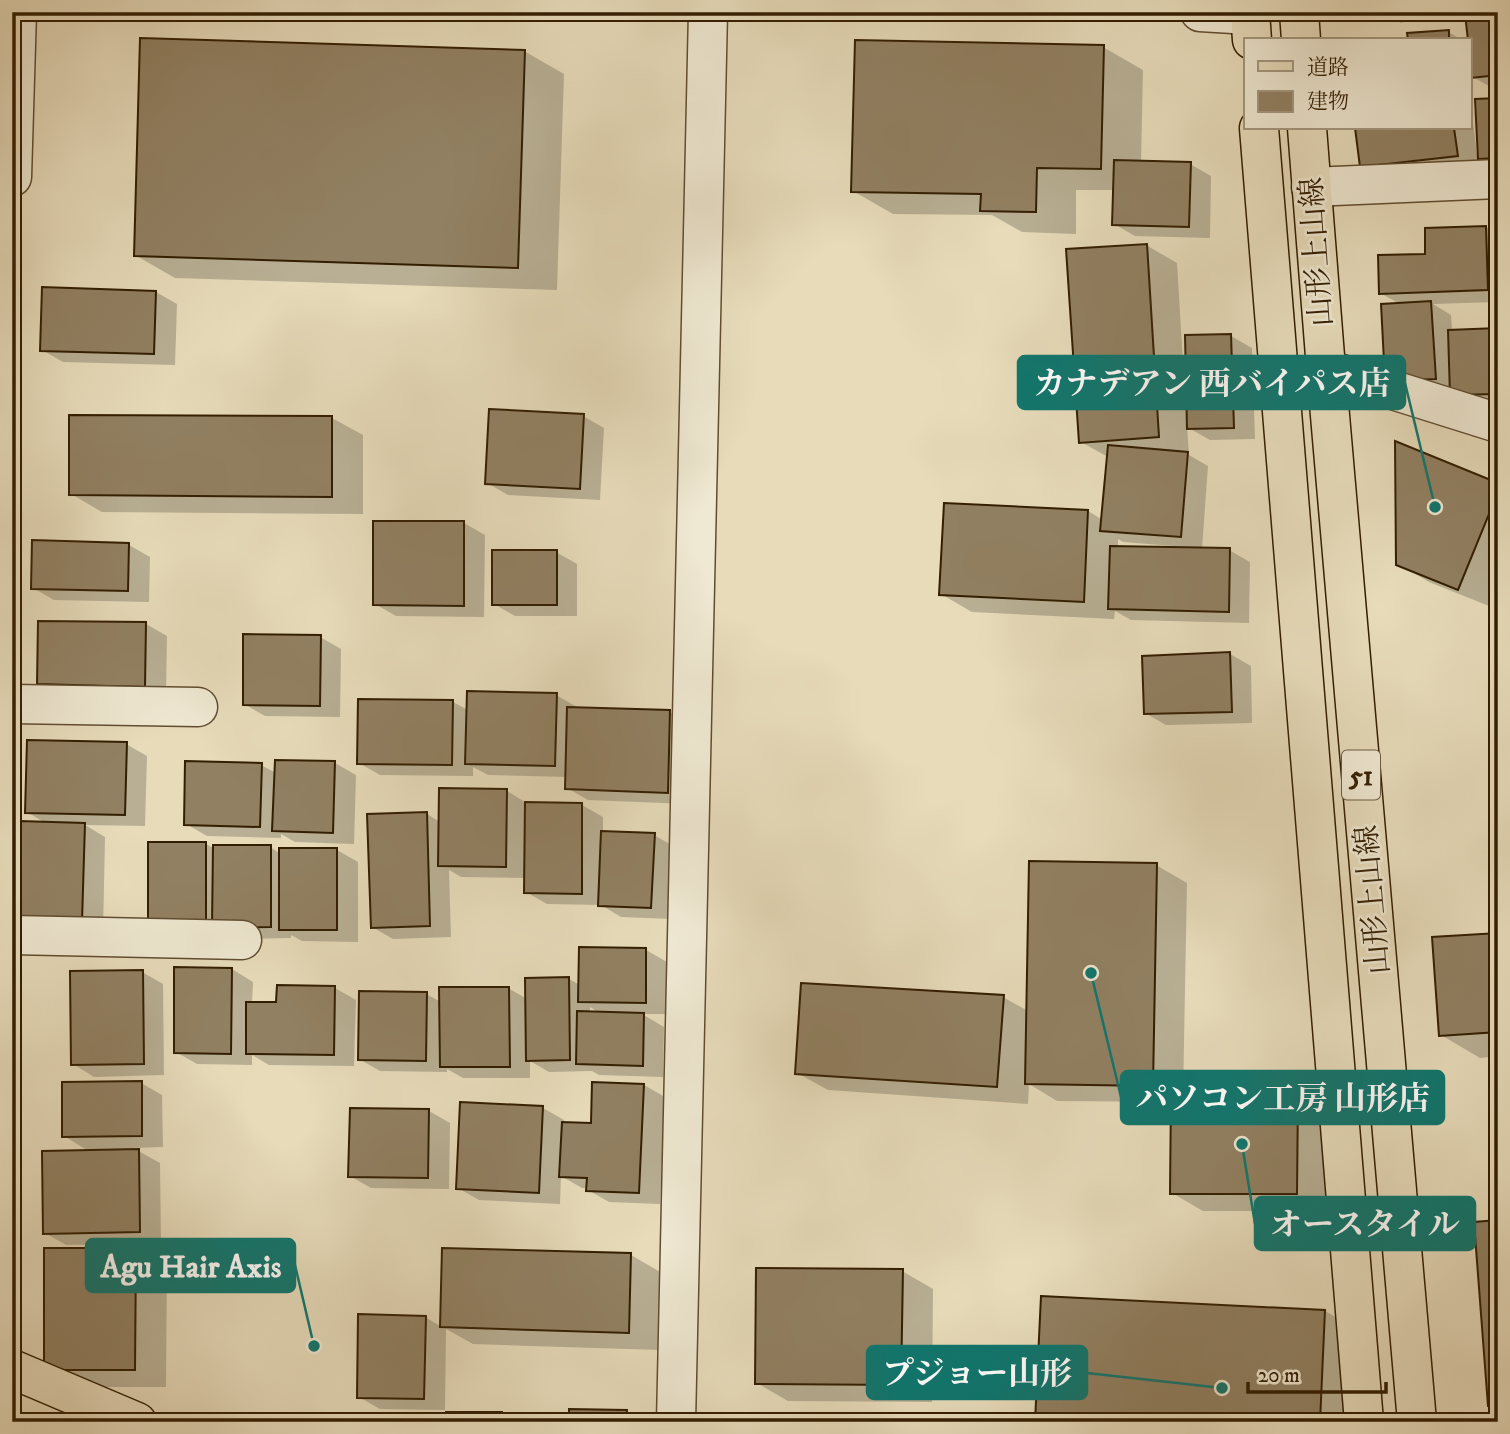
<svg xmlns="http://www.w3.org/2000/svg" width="1510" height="1434" viewBox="0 0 1510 1434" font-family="'IM FELL DW Pica','Noto Serif JP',serif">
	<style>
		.shadow { fill: #0003; fill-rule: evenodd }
		.building { fill: #918062; stroke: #331e02; stroke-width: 2 }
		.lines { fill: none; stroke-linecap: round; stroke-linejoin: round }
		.minor-casing { stroke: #604d30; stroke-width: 41 }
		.major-casing { stroke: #331e02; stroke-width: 41 }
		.minor { stroke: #efe8d2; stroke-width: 38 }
		.major { stroke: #e7dbba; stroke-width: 38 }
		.labels { text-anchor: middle; stroke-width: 5; stroke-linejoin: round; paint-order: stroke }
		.shield { fill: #efe8d2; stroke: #6b5b40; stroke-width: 2 }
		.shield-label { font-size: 28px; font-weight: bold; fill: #331e02 }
		.street-label { font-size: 30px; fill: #331e02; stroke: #efe8d2 }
		.leader { fill: none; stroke: #0f766e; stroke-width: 2.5 }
		.callout-dot { fill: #0f766e; stroke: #efe8d2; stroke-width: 2.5 }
		.callout { fill: #0f766e; stroke: #0f766e; stroke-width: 2.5 }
		.callout-label { font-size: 32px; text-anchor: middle; font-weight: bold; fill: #fff }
	</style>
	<rect width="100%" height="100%" fill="#e7dbba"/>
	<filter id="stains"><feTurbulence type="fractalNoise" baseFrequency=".00286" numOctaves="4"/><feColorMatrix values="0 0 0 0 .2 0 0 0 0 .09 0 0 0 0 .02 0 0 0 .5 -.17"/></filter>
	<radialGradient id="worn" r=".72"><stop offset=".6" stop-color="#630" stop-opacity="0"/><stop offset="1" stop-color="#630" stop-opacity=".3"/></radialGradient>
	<!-- shadow -->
	<g class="shadow">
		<path d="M 1382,12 L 1439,12 L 1401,23 Z"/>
		<path d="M 1498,12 L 1498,89 L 1494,89 L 1473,77 L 1467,15 Z"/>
		<path d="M 1448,32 L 1459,38 L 1459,40 L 1409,40 L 1409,34 Z"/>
		<path d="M 1103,47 L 1143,70 L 1141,162 L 1190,164 L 1211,176 L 1210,238 L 1135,236 L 1114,224 L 1115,190 L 1076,190 L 1076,234 L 1022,232 L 992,215 L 893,214 L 853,191 Z"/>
		<path d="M 524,51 L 564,74 L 557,290 L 175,278 L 135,255 Z"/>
		<path d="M 1470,99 L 1477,155 L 1480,155 L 1498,100 L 1498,168 L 1477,156 L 1478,168 L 1361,166 L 1357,128 L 1470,128 Z"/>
		<path d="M 1486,227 L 1498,234 L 1498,302 L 1433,304 L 1451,315 L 1452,331 L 1498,329 L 1498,406 L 1408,393 L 1400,304 L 1380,293 L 1427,255 Z"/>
		<path d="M 1146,245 L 1177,263 L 1184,380 L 1188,380 L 1231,336 L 1252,348 L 1255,439 L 1210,440 L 1187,427 L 1189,455 L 1208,466 L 1202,549 L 1229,550 L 1250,562 L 1249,623 L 1131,620 L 1115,611 L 1114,619 L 972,612 L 941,594 L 946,504 L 1088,511 L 1103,520 L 1108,457 L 1081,442 ZM 1118,539 L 1123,542 L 1173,546 L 1173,549 L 1118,548 Z"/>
		<path d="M 156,292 L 177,304 L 175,365 L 63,362 L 42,350 Z"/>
		<path d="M 583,416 L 604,428 L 600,500 L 508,495 L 487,483 Z"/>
		<path d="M 332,418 L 363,435 L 363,514 L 102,512 L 71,494 Z"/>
		<path d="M 1498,485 L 1498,586 L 1489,606 L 1429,582 L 1398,564 Z"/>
		<path d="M 464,523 L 485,535 L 484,617 L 396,616 L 375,604 Z"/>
		<path d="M 129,545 L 150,557 L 149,602 L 54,600 L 33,588 Z"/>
		<path d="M 556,552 L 577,564 L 577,616 L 515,616 L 494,604 Z"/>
		<path d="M 146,624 L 167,636 L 166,698 L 60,696 L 39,683 Z"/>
		<path d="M 320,637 L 341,649 L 340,717 L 265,716 L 244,704 Z"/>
		<path d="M 1230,654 L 1251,666 L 1252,723 L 1166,725 L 1145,713 Z"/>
		<path d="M 556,695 L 577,707 L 670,712 L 691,724 L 688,804 L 588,800 L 567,788 L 567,777 L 488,775 L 473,767 L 473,776 L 380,775 L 359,763 L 453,702 L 468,710 Z"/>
		<path d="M 126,744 L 147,756 L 145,826 L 85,825 L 105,837 L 103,933 L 40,932 L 47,824 L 27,812 Z"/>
		<path d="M 335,763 L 356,775 L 354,844 L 295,842 L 281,834 L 281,838 L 207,836 L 186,824 L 261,765 L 276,773 Z"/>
		<path d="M 507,791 L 528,804 L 582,805 L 603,817 L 603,833 L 654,835 L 675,847 L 672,919 L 621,917 L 601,905 L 547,904 L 526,892 L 526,878 L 461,877 L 449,870 L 451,937 L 393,939 L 372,927 L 427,814 L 440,822 Z"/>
		<path d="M 206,844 L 215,849 L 270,847 L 281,854 L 337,850 L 358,862 L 358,942 L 302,941 L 291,935 L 291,938 L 235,939 L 171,935 Z"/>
		<path d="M 1156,865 L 1187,883 L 1183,1096 L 1297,1096 L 1328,1114 L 1328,1211 L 1203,1211 L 1172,1193 L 1172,1102 L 1057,1101 L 1029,1084 L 1028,1104 L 828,1090 L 797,1073 L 1003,997 L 1028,1011 Z"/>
		<path d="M 1498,935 L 1498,1056 L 1480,1058 L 1441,1035 Z"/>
		<path d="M 646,950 L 667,962 L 666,1014 L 642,1014 L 664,1027 L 663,1077 L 599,1075 L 592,1071 L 549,1072 L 530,1061 L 530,1078 L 463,1078 L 447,1069 L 447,1072 L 380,1071 L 359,1059 L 426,994 L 441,1002 L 508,988 L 527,999 L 569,979 L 580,985 ZM 590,1007 L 601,1014 L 590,1013 Z"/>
		<path d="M 232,969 L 253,982 L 252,1004 L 278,1004 L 335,988 L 356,1000 L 354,1066 L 269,1065 L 252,1055 L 252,1065 L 197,1064 L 176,1052 Z"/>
		<path d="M 142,972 L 163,984 L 164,1075 L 94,1077 L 73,1064 Z"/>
		<path d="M 141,1083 L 162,1095 L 163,1147 L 133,1148 L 160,1163 L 161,1244 L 66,1245 L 45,1233 L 90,1152 L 64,1136 Z"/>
		<path d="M 644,1085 L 665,1097 L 660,1204 L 609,1202 L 588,1190 L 588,1188 L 582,1188 L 561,1176 L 560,1204 L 479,1200 L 458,1188 L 543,1108 L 564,1120 L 564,1124 L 592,1125 Z"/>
		<path d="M 429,1111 L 450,1123 L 449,1189 L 371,1188 L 350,1176 Z"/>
		<path d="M 136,1250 L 167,1268 L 166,1387 L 77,1387 L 46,1369 Z"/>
		<path d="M 631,1255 L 662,1273 L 659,1350 L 473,1344 L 446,1329 L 445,1410 L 380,1409 L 359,1397 L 425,1317 L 442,1327 Z"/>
		<path d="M 902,1271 L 933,1289 L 932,1402 L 788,1401 L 757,1383 Z"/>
		<path d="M 1043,1298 L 1325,1311 L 1365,1334 L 1360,1422 L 1037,1422 Z"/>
		<path d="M 626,1411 L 644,1422 L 570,1422 Z"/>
		<path d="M 502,1414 L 513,1421 L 556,1415 L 568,1422 L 448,1422 Z"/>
	</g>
	<!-- building -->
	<g class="building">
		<path d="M 1480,12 L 1498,12 L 1498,75 L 1471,78 L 1470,40 L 1468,40 L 1465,14 Z"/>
		<path d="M 1449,30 L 1449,40 L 1408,40 L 1407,33 Z"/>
		<path d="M 140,38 L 525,50 L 518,268 L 134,256 Z"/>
		<path d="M 855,40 L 1104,45 L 1101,169 L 1037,168 L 1036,212 L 980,211 L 981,194 L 851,192 Z"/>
		<path d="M 1498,98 L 1498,158 L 1478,159 L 1475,99 Z"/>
		<path d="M 1355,128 L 1454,128 L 1458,156 L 1360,167 Z"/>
		<path d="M 1114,160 L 1191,162 L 1189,227 L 1112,225 Z"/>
		<path d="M 1486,226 L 1488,290 L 1379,294 L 1378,255 L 1425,254 L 1425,228 Z"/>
		<path d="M 1147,244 L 1159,437 L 1079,443 L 1066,249 Z"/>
		<path d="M 42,287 L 156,291 L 154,354 L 40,351 Z"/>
		<path d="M 1431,301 L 1436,379 L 1385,381 L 1381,304 Z"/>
		<path d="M 1498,328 L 1498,394 L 1450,395 L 1448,330 Z"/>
		<path d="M 1231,334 L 1234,428 L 1187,429 L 1185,335 Z"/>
		<path d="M 489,409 L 584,414 L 580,489 L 485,484 Z"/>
		<path d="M 69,415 L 332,416 L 332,497 L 69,495 Z"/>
		<path d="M 1395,441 L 1498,483 L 1498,492 L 1458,590 L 1396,565 Z"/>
		<path d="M 1108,445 L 1188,452 L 1181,537 L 1100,531 Z"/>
		<path d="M 944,503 L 1088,510 L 1084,602 L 939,595 Z"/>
		<path d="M 373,521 L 464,521 L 464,606 L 373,605 Z"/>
		<path d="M 32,540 L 129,543 L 128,591 L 31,589 Z"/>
		<path d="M 1110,546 L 1230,548 L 1229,612 L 1108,609 Z"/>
		<rect x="492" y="550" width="65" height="55"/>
		<path d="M 38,621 L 146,622 L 145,687 L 37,684 Z"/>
		<path d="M 243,634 L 321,635 L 320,706 L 243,705 Z"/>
		<path d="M 1230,652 L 1232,712 L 1144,714 L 1142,656 Z"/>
		<path d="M 467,691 L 557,693 L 555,766 L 465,764 Z"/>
		<path d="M 358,699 L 453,700 L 452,765 L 357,764 Z"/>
		<path d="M 567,707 L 670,710 L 668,793 L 565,789 Z"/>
		<path d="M 27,740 L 127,742 L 125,815 L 25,813 Z"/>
		<path d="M 275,760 L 335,761 L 333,833 L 272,831 Z"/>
		<path d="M 185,761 L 262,763 L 260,827 L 184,825 Z"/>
		<path d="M 439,788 L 507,789 L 506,867 L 438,866 Z"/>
		<path d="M 525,802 L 582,803 L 582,894 L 524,893 Z"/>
		<path d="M 427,812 L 430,926 L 371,928 L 367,814 Z"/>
		<path d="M 19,821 L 85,823 L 82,922 L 17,921 Z"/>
		<path d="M 601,831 L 655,833 L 651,908 L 598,906 Z"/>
		<path d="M 148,842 L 206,842 L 206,925 L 148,924 Z"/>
		<path d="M 213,845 L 271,845 L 271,927 L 212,928 Z"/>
		<rect x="279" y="848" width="58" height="82"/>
		<path d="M 1029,861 L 1157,863 L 1153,1086 L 1025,1084 Z"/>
		<path d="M 1498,933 L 1498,1032 L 1439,1036 L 1432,937 Z"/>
		<path d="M 579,947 L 646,948 L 646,1003 L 578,1002 Z"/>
		<path d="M 174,967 L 232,968 L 231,1054 L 174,1053 Z"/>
		<path d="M 143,970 L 144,1064 L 71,1065 L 70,971 Z"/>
		<path d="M 569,977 L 570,1060 L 526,1061 L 525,978 Z"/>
		<path d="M 801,983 L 1004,995 L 997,1087 L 795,1074 Z"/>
		<path d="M 277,985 L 335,986 L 334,1055 L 246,1054 L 246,1002 L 276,1002 Z"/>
		<path d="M 439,987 L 509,987 L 510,1067 L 440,1067 Z"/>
		<path d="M 359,991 L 427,992 L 426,1061 L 358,1060 Z"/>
		<path d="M 577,1011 L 644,1013 L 643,1066 L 576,1064 Z"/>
		<path d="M 142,1081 L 142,1136 L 62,1137 L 62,1082 Z"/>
		<path d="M 592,1082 L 644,1084 L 639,1193 L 586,1191 L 587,1178 L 559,1177 L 562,1122 L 591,1123 Z"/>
		<path d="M 1171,1094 L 1298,1094 L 1297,1194 L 1170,1194 Z"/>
		<path d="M 460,1102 L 543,1106 L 539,1193 L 456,1189 Z"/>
		<path d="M 350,1108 L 429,1109 L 428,1178 L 348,1177 Z"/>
		<path d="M 139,1149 L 140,1232 L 43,1234 L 42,1151 Z"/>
		<path d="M 1498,1220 L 1498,1405 L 1488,1406 L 1474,1222 Z"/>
		<path d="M 44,1248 L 136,1248 L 135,1370 L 44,1370 Z"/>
		<path d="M 442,1248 L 631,1253 L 629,1333 L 440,1327 Z"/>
		<path d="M 756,1268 L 903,1269 L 901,1385 L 755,1384 Z"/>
		<path d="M 1041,1296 L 1325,1310 L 1320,1422 L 1035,1422 Z"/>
		<path d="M 358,1314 L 426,1316 L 424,1399 L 357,1398 Z"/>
		<path d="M 569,1409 L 627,1410 L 626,1422 L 569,1422 Z"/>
		<rect x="446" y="1412" width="56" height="10"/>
		<path d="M 557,1413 L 557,1422 L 511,1422 L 511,1414 Z"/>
	</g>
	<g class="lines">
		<!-- minor casing -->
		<g class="minor-casing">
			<g id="minor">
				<path d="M 1200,12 L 1250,15"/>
				<path d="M 12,177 L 17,12"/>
				<path d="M 1311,187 L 1498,179"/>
				<path d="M 1326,369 L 1498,423"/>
				<path d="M 12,704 L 198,707"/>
				<path d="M 12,935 L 242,940"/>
				<path d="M 676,1422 L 708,12"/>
			</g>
		</g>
		<!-- major casing -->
		<g class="major-casing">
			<g id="major">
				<path d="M 1250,12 L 1252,40"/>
				<path d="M 1299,12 L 1301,40"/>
				<path d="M 1259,128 L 1364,1422"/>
				<path d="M 1307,128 L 1326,369 L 1417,1422"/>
				<path d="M 12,1369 L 137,1422"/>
			</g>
		</g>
		<!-- minor -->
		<use href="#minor" class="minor"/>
		<!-- major -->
		<use href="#major" class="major"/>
	</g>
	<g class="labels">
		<!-- shield labels -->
		<rect class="shield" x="1342" y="750.5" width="38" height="49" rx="5"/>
		<g class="shield-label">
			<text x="1361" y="785">51</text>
		</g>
		<!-- street labels -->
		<g class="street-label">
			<text transform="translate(1316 252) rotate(-94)" y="10">山形上山線</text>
			<text transform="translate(1372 900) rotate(-95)" y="10">山形上山線</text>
		</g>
	</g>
	<!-- callouts -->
	<path class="leader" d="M1435 507L1405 383M1091 973L1121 1097M1242 1144L1255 1224M314 1346L295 1265M1222 1388L1087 1373"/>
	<g class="callout-dot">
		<circle cx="1435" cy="507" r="7"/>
		<circle cx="1091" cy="973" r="7"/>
		<circle cx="1242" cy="1144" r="7"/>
		<circle cx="314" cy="1346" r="7"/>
		<circle cx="1222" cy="1388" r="7"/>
	</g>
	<g class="callout">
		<rect x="1018" y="356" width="387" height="53" rx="7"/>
		<rect x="1121" y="1071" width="323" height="53" rx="7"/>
		<rect x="1255" y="1197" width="220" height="53" rx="7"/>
		<rect x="86" y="1239" width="209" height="53" rx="7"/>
		<rect x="867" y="1346" width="220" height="53" rx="7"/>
	</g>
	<g class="callout-label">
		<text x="1212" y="394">カナデアン 西バイパス店</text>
		<text x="1283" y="1109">パソコン工房 山形店</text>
		<text x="1365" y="1235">オースタイル</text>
		<text x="191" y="1277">Agu Hair Axis</text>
		<text x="977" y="1384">プジョー山形</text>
	</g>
	<!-- margin -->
	<rect width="1510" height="1434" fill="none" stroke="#e7dbba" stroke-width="42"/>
	<rect x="14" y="14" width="1482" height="1406" fill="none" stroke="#331e02" stroke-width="3.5"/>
	<rect x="21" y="21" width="1468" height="1392" fill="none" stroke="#331e02" stroke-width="2"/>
	<!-- legend -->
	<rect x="1244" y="38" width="228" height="91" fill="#efe8d2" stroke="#a4977f" stroke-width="2"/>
	<rect x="1258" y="61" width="35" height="10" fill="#e7dbba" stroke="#a4977f" stroke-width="2"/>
	<text x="1307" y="74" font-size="21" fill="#331e02">道路</text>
	<rect x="1258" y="91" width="35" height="21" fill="#918062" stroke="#a4977f" stroke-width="2"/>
	<text x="1307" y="108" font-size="21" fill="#331e02">建物</text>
	<!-- scale -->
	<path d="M1248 1382v10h138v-10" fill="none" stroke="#331e02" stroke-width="3.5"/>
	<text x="1258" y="1382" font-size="21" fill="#331e02" stroke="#efe8d2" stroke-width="5" paint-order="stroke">20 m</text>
	<rect width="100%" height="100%" filter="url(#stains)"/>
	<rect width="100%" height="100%" fill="url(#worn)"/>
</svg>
